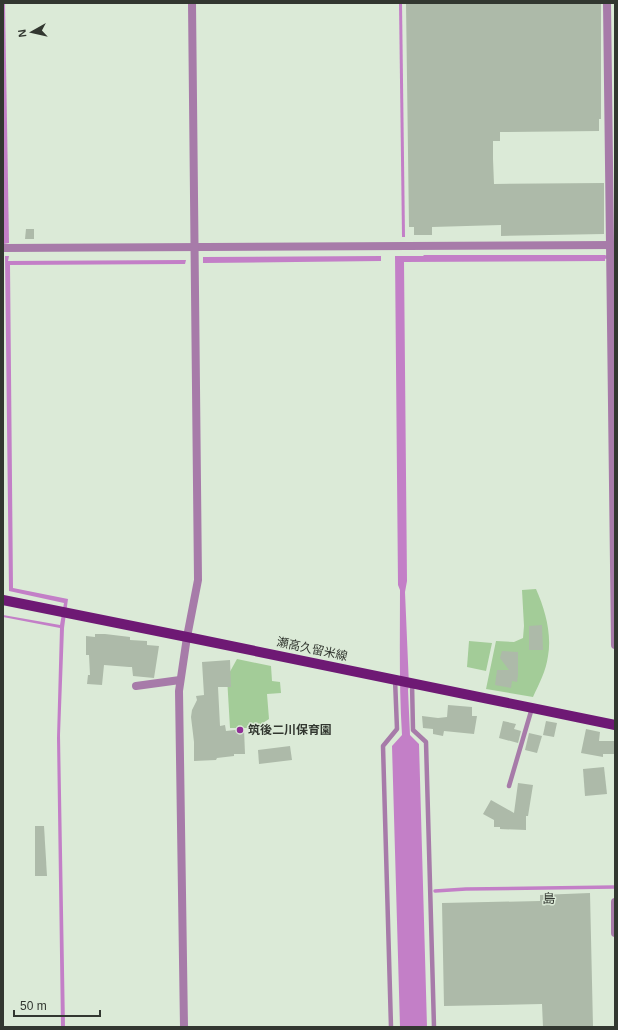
<svg xmlns="http://www.w3.org/2000/svg" width="618" height="1030" viewBox="0 0 618 1030" font-family="Helvetica,'Noto Sans JP',sans-serif">
	<style>
		.green { fill: #a3cc98 }
		.water { fill: #c37fc7 }
		.lines { fill: none; stroke-linecap: round; stroke-linejoin: round }
		.stream { stroke: #c37fc7; stroke-width: 3.5 }
		.building { fill: #adbaa9 }
		.service { stroke: #a77ba9; stroke-width: 4.5 }
		.minor { stroke: #a77ba9; stroke-width: 8 }
		.tertiary { stroke: #a77ba9; stroke-width: 8 }
		.primary { stroke: #6e1974; stroke-width: 10 }
		.poi-dot { fill: #902f97; stroke: #dbead7; stroke-width: 1.5 }
		.labels { text-anchor: middle; stroke-width: 3; stroke-linejoin: round; paint-order: stroke }
		.street-label { font-size: 12px; fill: #323730; stroke: #dbead7 }
		.poi-label { font-size: 12px; font-weight: bold; fill: #323730; stroke: #dbead7; text-anchor: start }
		.neighbourhood-label { font-size: 13px; fill: #323730; stroke: #dbead7 }
	</style>
	<rect width="100%" height="100%" fill="#dbead7"/>
	<!-- green -->
	<g class="green">
		<path d="M 536,589 C 545,609 552,634 548,656 C 546,671 539,684 533,697 L 486,689 L 496,641 L 514,642 L 523,638 L 524,626 L 522,590 Z"/>
		<path d="M 469,641 L 492,643 L 486,671 L 467,667 Z"/>
		<path d="M 237,659 L 271,666 L 272,681 L 280,682 L 281,693 L 267,694 L 269,719 L 255,728 L 230,728 L 227,677 Z"/>
	</g>
	<!-- water -->
	<g class="water">
		<path d="M 3,3 L 5,3 L 9,243 L 4,244 Z"/>
		<path d="M 399,3 L 402,3 L 405,237 L 402,237 Z"/>
		<path d="M 424,255 L 605,255 L 605,261 L 404,262 L 407,581 L 405,592 L 409,686 L 408,690 L 410,735 L 419,744 L 427,1027 L 400,1027 L 392,746 L 402,735 C 399,687 400,639 400,590 L 398,585 L 395,256 L 423,256 Z"/>
		<path d="M 5,256 L 9,256 L 8,261 L 186,260 L 185,264 L 10,265 L 13,588 L 68,599 L 64,628 L 60,735 L 65,1027 L 61,1027 L 57,738 L 60,628 L 3,617 L 3,615 L 60,625 L 64,603 L 9,591 Z"/>
		<path d="M 381,256 L 381,261 L 203,263 L 203,257 Z"/>
	</g>
	<g class="lines">
		<!-- stream -->
		<g class="stream">
			<path d="M 600,257 L 615,257"/>
			<path d="M 435,891 L 466,889 L 615,887"/>
		</g>
	</g>
	<!-- building -->
	<g class="building">
		<path d="M 406,3 L 601,3 L 601,119 L 599,119 L 599,131 L 500,132 L 500,141 L 493,141 L 493,159 L 494,184 L 604,183 L 604,234 L 501,236 L 501,225 L 432,227 L 432,235 L 414,235 L 414,227 L 409,227 Z"/>
		<path d="M 26,229 L 34,229 L 34,239 L 25,239 Z"/>
		<path d="M 542,625 L 543,650 L 529,650 L 529,626 Z"/>
		<path d="M 95,634 L 105,634 L 130,637 L 130,640 L 147,641 L 147,645 L 159,646 L 154,678 L 133,676 L 132,667 L 129,667 L 104,665 L 102,685 L 87,684 L 88,675 L 90,675 L 89,655 L 86,655 L 86,636 L 95,637 Z"/>
		<path d="M 502,651 L 518,652 L 518,675 L 517,682 L 512,681 L 511,688 L 495,685 L 497,670 L 509,670 L 500,658 Z"/>
		<path d="M 230,660 L 231,687 L 218,687 L 220,726 L 225,725 L 226,731 L 244,729 L 245,754 L 234,754 L 234,756 L 217,758 L 216,760 L 194,761 L 194,742 L 191,717 L 192,710 L 197,700 L 196,696 L 204,695 L 202,662 Z"/>
		<path d="M 448,705 L 472,707 L 472,716 L 477,716 L 474,734 L 444,731 L 443,736 L 433,734 L 433,729 L 423,728 L 422,716 L 438,718 L 447,717 Z"/>
		<path d="M 503,721 L 516,724 L 514,729 L 521,731 L 518,743 L 499,738 Z"/>
		<path d="M 546,721 L 557,723 L 554,737 L 543,735 Z"/>
		<path d="M 586,729 L 600,732 L 599,741 L 615,741 L 615,754 L 603,754 L 603,757 L 581,753 Z"/>
		<path d="M 529,733 L 542,736 L 537,753 L 525,750 Z"/>
		<path d="M 290,746 L 292,760 L 259,764 L 258,750 Z"/>
		<path d="M 604,767 L 607,794 L 585,796 L 583,769 Z"/>
		<path d="M 518,783 L 533,785 L 528,816 L 526,816 L 526,830 L 500,829 L 500,827 L 494,827 L 494,820 L 483,814 L 491,800 L 514,813 Z"/>
		<path d="M 35,826 L 44,826 L 47,876 L 35,876 Z"/>
		<path d="M 590,893 L 593,1027 L 543,1027 L 542,1004 L 444,1006 L 442,903 L 540,901 L 540,895 Z"/>
	</g>
	<g class="lines">
		<!-- service -->
		<g class="service">
			<path d="M 412,683 L 413,730 L 426,742 L 434,1027"/>
			<path d="M 509,786 L 532,708"/>
			<path d="M 391,1027 L 383,746 L 397,729 L 395,679"/>
		</g>
		<!-- minor -->
		<g class="minor">
			<path d="M 607,3 L 615,645"/>
			<path d="M 3,248 L 614,245"/>
			<path d="M 136,686 L 180,680"/>
			<path d="M 615,902 L 615,933"/>
		</g>
		<!-- tertiary -->
		<path class="tertiary" d="M 184,1027 L 179,691 L 187,637 L 198,580 L 192,3"/>
		<!-- primary -->
		<path class="primary" d="M 3,600 L 187,637 L 615,725"/>
	</g>
	<!-- markers -->
	<circle class="poi-dot" cx="240" cy="730" r="4"/>
	<g class="labels">
		<!-- street labels -->
		<g class="street-label">
			<text transform="translate(312 649) rotate(12)" y="4">瀬高久留米線</text>
		</g>
		<!-- poi labels -->
		<g class="poi-label">
			<text x="248" y="734">筑後二川保育園</text>
		</g>
		<!-- neighbourhood labels -->
		<g class="neighbourhood-label">
			<text x="549" y="903">島</text>
		</g>
	</g>
	<!-- border -->
	<rect width="618" height="1030" fill="none" stroke="#323730" stroke-width="8"/>
	<!-- north arrow -->
	<g transform="translate(32 32) rotate(262)" stroke="#dbead7" stroke-width="3" paint-order="stroke">
	<path d="M0-3L7 15L0 10L-7 15Z" fill="#323730"/>
	<text y="-6" font-size="11" font-weight="bold" text-anchor="middle" fill="#323730">N</text>
	</g>
	<!-- scale -->
	<path d="M14 1010v6h86v-6" fill="none" stroke="#323730" stroke-width="2"/>
	<text x="20" y="1010" font-size="12" fill="#323730" stroke="#dbead7" stroke-width="3" paint-order="stroke">50 m</text>
</svg>
